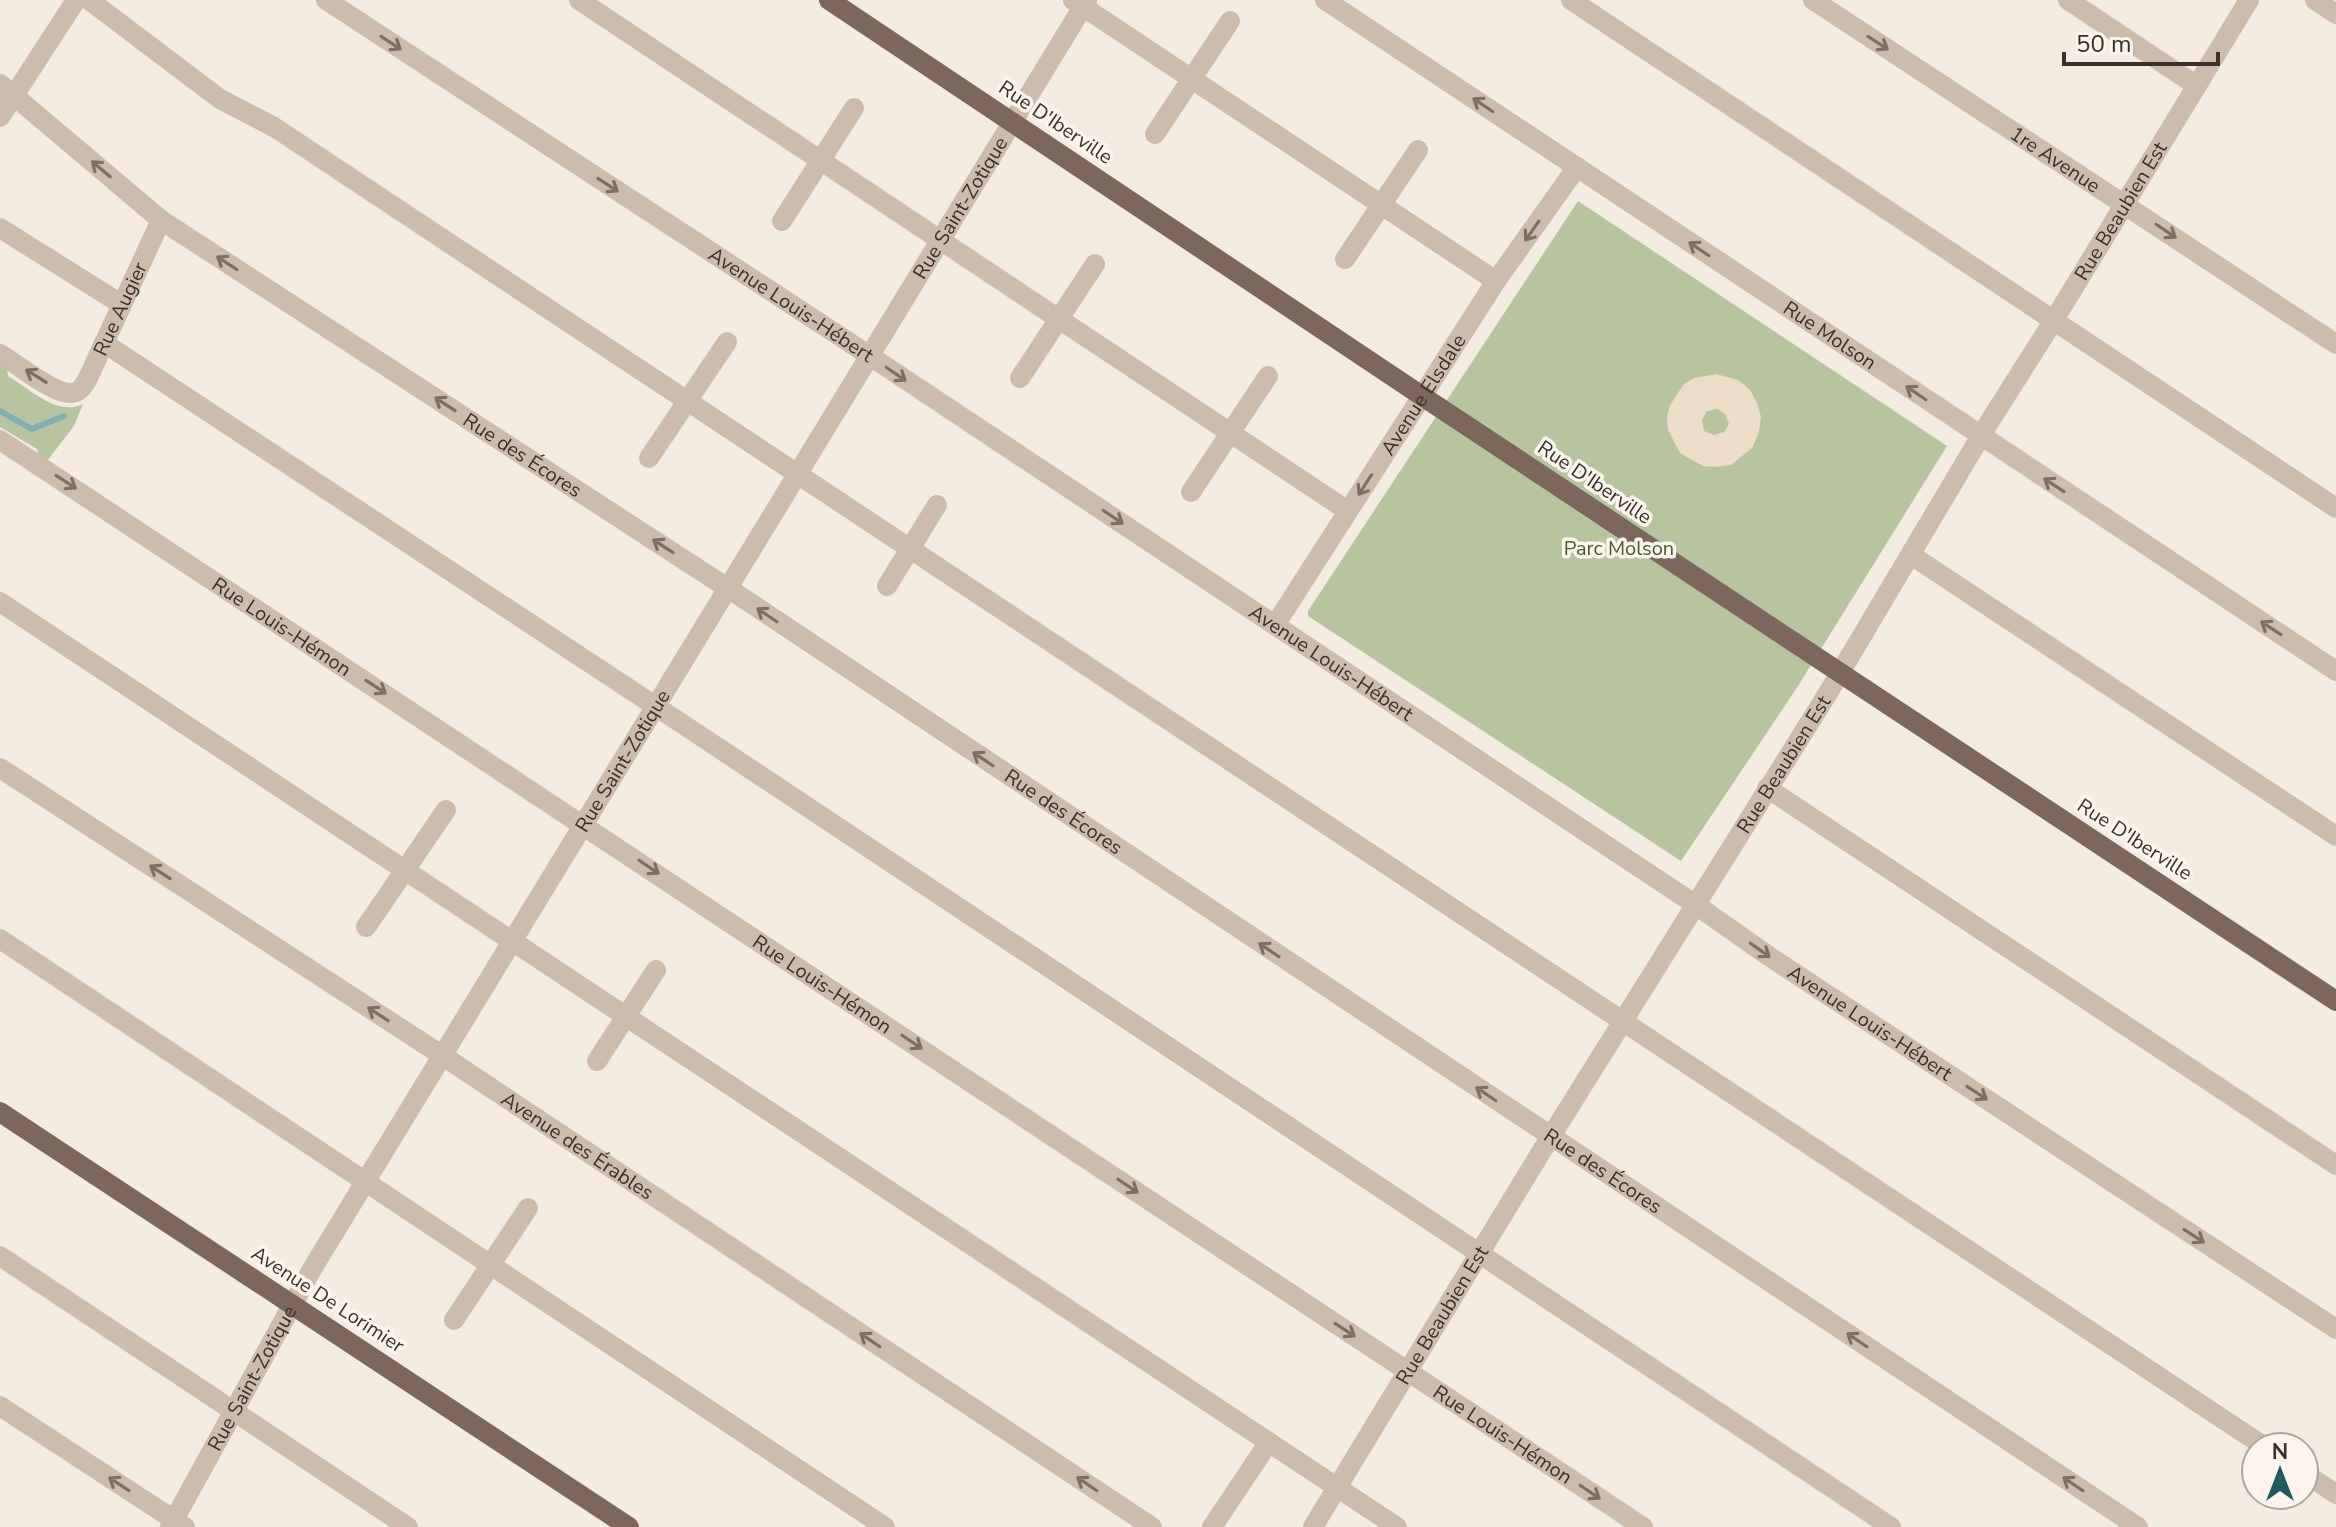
<svg xmlns="http://www.w3.org/2000/svg" width="2336" height="1527" viewBox="0 0 2336 1527" font-family="'Nunito Sans',sans-serif">
	<style>
		.green { fill: #b8c4a0 }
		.plaza { fill: #ecdcc8; fill-rule: evenodd }
		.lines { fill: none; stroke-linecap: round; stroke-linejoin: round }
		.stream { stroke: #7fb0b2; stroke-width: 6 }
		.minor { stroke: #cdbbac; stroke-width: 20 }
		.major { stroke: #7d675c; stroke-width: 20 }
		.oneway { stroke: #7d6f65 }
		.labels { text-anchor: middle; stroke-width: 7; stroke-linejoin: round; paint-order: stroke }
		.street-label { font-size: 20px; fill: #3b302b; stroke: #fbf5ee }
		.park-label { font-size: 20px; fill: #4a5a2e; stroke: #fbf5ee }
	</style>
	<rect width="100%" height="100%" fill="#f4ebe1"/>
	<!-- green -->
	<g class="green">
		<path d="M 1578,201 L 1947,446 L 1798,686 L 1681,861 L 1308,616 L 1308,611 Z"/>
		<path d="M 0,363 L 7,367 L 8,376 C 30,389 58,417 83,404 L 74,426 L 47,461 L 39,456 L 37,449 L 0,427 Z"/>
	</g>
	<!-- plaza -->
	<path class="plaza" d="M 1716,374 L 1738,380 L 1750,390 L 1757,403 L 1761,417 L 1759,432 L 1752,448 L 1731,465 L 1717,467 L 1703,466 L 1680,453 L 1668,430 L 1667,417 L 1670,405 L 1684,384 L 1694,378 ZM 1717,409 L 1725,414 L 1729,424 L 1724,432 L 1714,435 L 1704,431 L 1702,420 L 1707,411 Z"/>
	<g class="lines">
		<!-- stream -->
		<path class="stream" d="M 0,411 L 32,429 L 64,416"/>
		<!-- minor -->
		<g class="minor">
			<path d="M 89,0 L 220,99 L 274,127 L 2265,1447"/>
			<path id="s1" d="M 326,0 L 870,356 L 1696,905 L 1770,957 L 2336,1329"/>
			<path d="M 579,0 L 1348,511"/>
			<path d="M 1073,0 L 1496,281"/>
			<path id="s2" d="M 1325,0 L 2336,671"/>
			<path d="M 1571,0 L 2336,508"/>
			<path id="s3" d="M 1813,0 L 2336,344"/>
			<path d="M 2068,0 L 2197,86"/>
			<path d="M 2315,0 L 2336,14"/>
			<path id="s4" d="M 0,84 L 161,220 L 752,604 L 2138,1527"/>
			<path d="M 0,117 L 76,0"/>
			<path d="M 1155,134 L 1230,21"/>
			<path d="M 782,221 L 854,108"/>
			<path d="M 0,228 L 121,304"/>
			<path d="M 1345,259 L 1418,150"/>
			<path d="M 104,343 L 684,725 L 1891,1527"/>
			<path id="s5" d="M 0,354 C 16,363 52,393 69,393 C 79,394 84,386 88,378 L 161,220"/>
			<path d="M 1020,378 L 1095,264"/>
			<path id="s6" d="M 0,440 L 1643,1527"/>
			<path d="M 649,458 L 727,342"/>
			<path d="M 1191,492 L 1268,376"/>
			<path d="M 1911,555 L 2336,836"/>
			<path d="M 887,586 L 937,505"/>
			<path d="M 0,602 L 1397,1527"/>
			<path id="s7" d="M 1275,625 L 1496,281 L 1577,167"/>
			<path id="s8" d="M 0,768 L 443,1056 L 1152,1527"/>
			<path d="M 1767,788 L 2336,1165"/>
			<path d="M 366,927 L 446,810"/>
			<path d="M 0,939 L 885,1527"/>
			<path d="M 597,1061 L 656,970"/>
			<path d="M 0,1256 L 408,1527"/>
			<path d="M 454,1320 L 528,1208"/>
			<path d="M 0,1406 L 185,1527"/>
			<path d="M 2304,1473 L 2336,1494"/>
			<path id="s9" d="M 170,1527 L 312,1269 L 1087,0"/>
			<path d="M 1212,1527 L 1269,1442"/>
			<path id="s10" d="M 1313,1527 L 1538,1157 L 1828,693 L 1988,424 L 2054,320 L 2249,0"/>
		</g>
		<!-- major -->
		<g class="major">
			<path d="M 829,0 L 1422,396 L 2336,1001"/>
			<path d="M 0,1112 L 629,1527"/>
		</g>
	</g>
	<!-- one-way arrows -->
	<defs><path id="oneway-shaft" d="M-6 0H5M1.5-3L5.5 0L1.5 3" fill="none" stroke-width="1.6" stroke-linecap="round" stroke-linejoin="round" transform="scale(2)"/></defs>
	<g class="oneway">
		<use href="#oneway-shaft" transform="translate(391 43) rotate(33)"/>
		<use href="#oneway-shaft" transform="translate(1878 43) rotate(33)"/>
		<use href="#oneway-shaft" transform="translate(1483 105) rotate(-146)"/>
		<use href="#oneway-shaft" transform="translate(101 169) rotate(-140)"/>
		<use href="#oneway-shaft" transform="translate(608 185) rotate(33)"/>
		<use href="#oneway-shaft" transform="translate(1532 231) rotate(125)"/>
		<use href="#oneway-shaft" transform="translate(2166 231) rotate(34)"/>
		<use href="#oneway-shaft" transform="translate(1699 249) rotate(-146)"/>
		<use href="#oneway-shaft" transform="translate(227 263) rotate(-147)"/>
		<use href="#oneway-shaft" transform="translate(896 374) rotate(34)"/>
		<use href="#oneway-shaft" transform="translate(36 376) rotate(-148)"/>
		<use href="#oneway-shaft" transform="translate(1916 393) rotate(-146)"/>
		<use href="#oneway-shaft" transform="translate(445 404) rotate(-147)"/>
		<use href="#oneway-shaft" transform="translate(66 482) rotate(33)"/>
		<use href="#oneway-shaft" transform="translate(1365 485) rotate(123)"/>
		<use href="#oneway-shaft" transform="translate(2054 485) rotate(-147)"/>
		<use href="#oneway-shaft" transform="translate(1113 517) rotate(34)"/>
		<use href="#oneway-shaft" transform="translate(663 546) rotate(-147)"/>
		<use href="#oneway-shaft" transform="translate(767 615) rotate(-146)"/>
		<use href="#oneway-shaft" transform="translate(2271 628) rotate(-147)"/>
		<use href="#oneway-shaft" transform="translate(376 687) rotate(33)"/>
		<use href="#oneway-shaft" transform="translate(983 759) rotate(-146)"/>
		<use href="#oneway-shaft" transform="translate(649 867) rotate(34)"/>
		<use href="#oneway-shaft" transform="translate(160 872) rotate(-147)"/>
		<use href="#oneway-shaft" transform="translate(1269 950) rotate(-146)"/>
		<use href="#oneway-shaft" transform="translate(1760 950) rotate(35)"/>
		<use href="#oneway-shaft" transform="translate(378 1014) rotate(-147)"/>
		<use href="#oneway-shaft" transform="translate(912 1042) rotate(34)"/>
		<use href="#oneway-shaft" transform="translate(1977 1093) rotate(33)"/>
		<use href="#oneway-shaft" transform="translate(1486 1094) rotate(-146)"/>
		<use href="#oneway-shaft" transform="translate(1128 1186) rotate(34)"/>
		<use href="#oneway-shaft" transform="translate(2194 1236) rotate(33)"/>
		<use href="#oneway-shaft" transform="translate(1345 1330) rotate(33)"/>
		<use href="#oneway-shaft" transform="translate(870 1340) rotate(-146)"/>
		<use href="#oneway-shaft" transform="translate(1857 1340) rotate(-146)"/>
		<use href="#oneway-shaft" transform="translate(119 1484) rotate(-147)"/>
		<use href="#oneway-shaft" transform="translate(1087 1484) rotate(-146)"/>
		<use href="#oneway-shaft" transform="translate(2073 1484) rotate(-146)"/>
		<use href="#oneway-shaft" transform="translate(1590 1492) rotate(34)"/>
	</g>
	<g class="labels">
		<!-- street labels -->
		<g class="street-label">
			<text transform="translate(1056 122) rotate(34)" y="7">Rue D'Iberville</text>
			<text dy="7" stroke="none"><textPath href="#s3" startOffset="290">1re Avenue</textPath></text>
			<text dy="7" stroke="none"><textPath href="#s9" startOffset="1538">Rue Saint-Zotique</textPath></text>
			<text dy="7" stroke="none"><textPath href="#s10" startOffset="1544">Rue Beaubien Est</textPath></text>
			<text dy="7" stroke="none"><textPath href="#s1" startOffset="556">Avenue Louis-Hébert</textPath></text>
			<text dy="7" stroke="none"><textPath href="#s5" startOffset="182">Rue Augier</textPath></text>
			<text dy="7" stroke="none"><textPath href="#s2" startOffset="606">Rue Molson</textPath></text>
			<text dy="7" stroke="none"><textPath href="#s7" startOffset="274">Avenue Elsdale</textPath></text>
			<text dy="7" stroke="none"><textPath href="#s4" startOffset="642">Rue des Écores</textPath></text>
			<text transform="translate(1595 482) rotate(34)" y="7">Rue D'Iberville</text>
			<text dy="7" stroke="none"><textPath href="#s6" startOffset="338">Rue Louis-Hémon</textPath></text>
			<text dy="7" stroke="none"><textPath href="#s1" startOffset="1204">Avenue Louis-Hébert</textPath></text>
			<text dy="7" stroke="none"><textPath href="#s9" startOffset="890">Rue Saint-Zotique</textPath></text>
			<text dy="7" stroke="none"><textPath href="#s10" startOffset="896">Rue Beaubien Est</textPath></text>
			<text dy="7" stroke="none"><textPath href="#s4" startOffset="1290">Rue des Écores</textPath></text>
			<text transform="translate(2135 839) rotate(33)" y="7">Rue D'Iberville</text>
			<text dy="7" stroke="none"><textPath href="#s6" startOffset="986">Rue Louis-Hémon</textPath></text>
			<text dy="7" stroke="none"><textPath href="#s1" startOffset="1852">Avenue Louis-Hébert</textPath></text>
			<text dy="7" stroke="none"><textPath href="#s8" startOffset="690">Avenue des Érables</textPath></text>
			<text dy="7" stroke="none"><textPath href="#s4" startOffset="1938">Rue des Écores</textPath></text>
			<text transform="translate(328 1299) rotate(33)" y="7">Avenue De Lorimier</text>
			<text dy="7" stroke="none"><textPath href="#s10" startOffset="248">Rue Beaubien Est</textPath></text>
			<text dy="7" stroke="none"><textPath href="#s9" startOffset="170">Rue Saint-Zotique</textPath></text>
			<text dy="7" stroke="none"><textPath href="#s6" startOffset="1802">Rue Louis-Hémon</textPath></text>
		</g>
		<!-- park labels -->
		<g class="park-label">
			<text x="1619" y="555">Parc Molson</text>
		</g>
	</g>
	<!-- north arrow -->
	<g transform="translate(2280 1471)"><circle r="38" fill="#fbf5ee" stroke="#aea6a0" stroke-width="2"/>
	<path d="M0-6L14 30L0 20L-14 30Z" fill="#1f5a5e"/>
	<text y="-12" font-size="22" font-weight="bold" text-anchor="middle" fill="#3b302b">N</text>
	</g>
	<!-- scale -->
	<path d="M2064 52v12h154v-12" fill="none" stroke="#3b302b" stroke-width="4"/>
	<text x="2076" y="52" font-size="24" fill="#3b302b" stroke="#fbf5ee" stroke-width="6" paint-order="stroke">50 m</text>
</svg>
